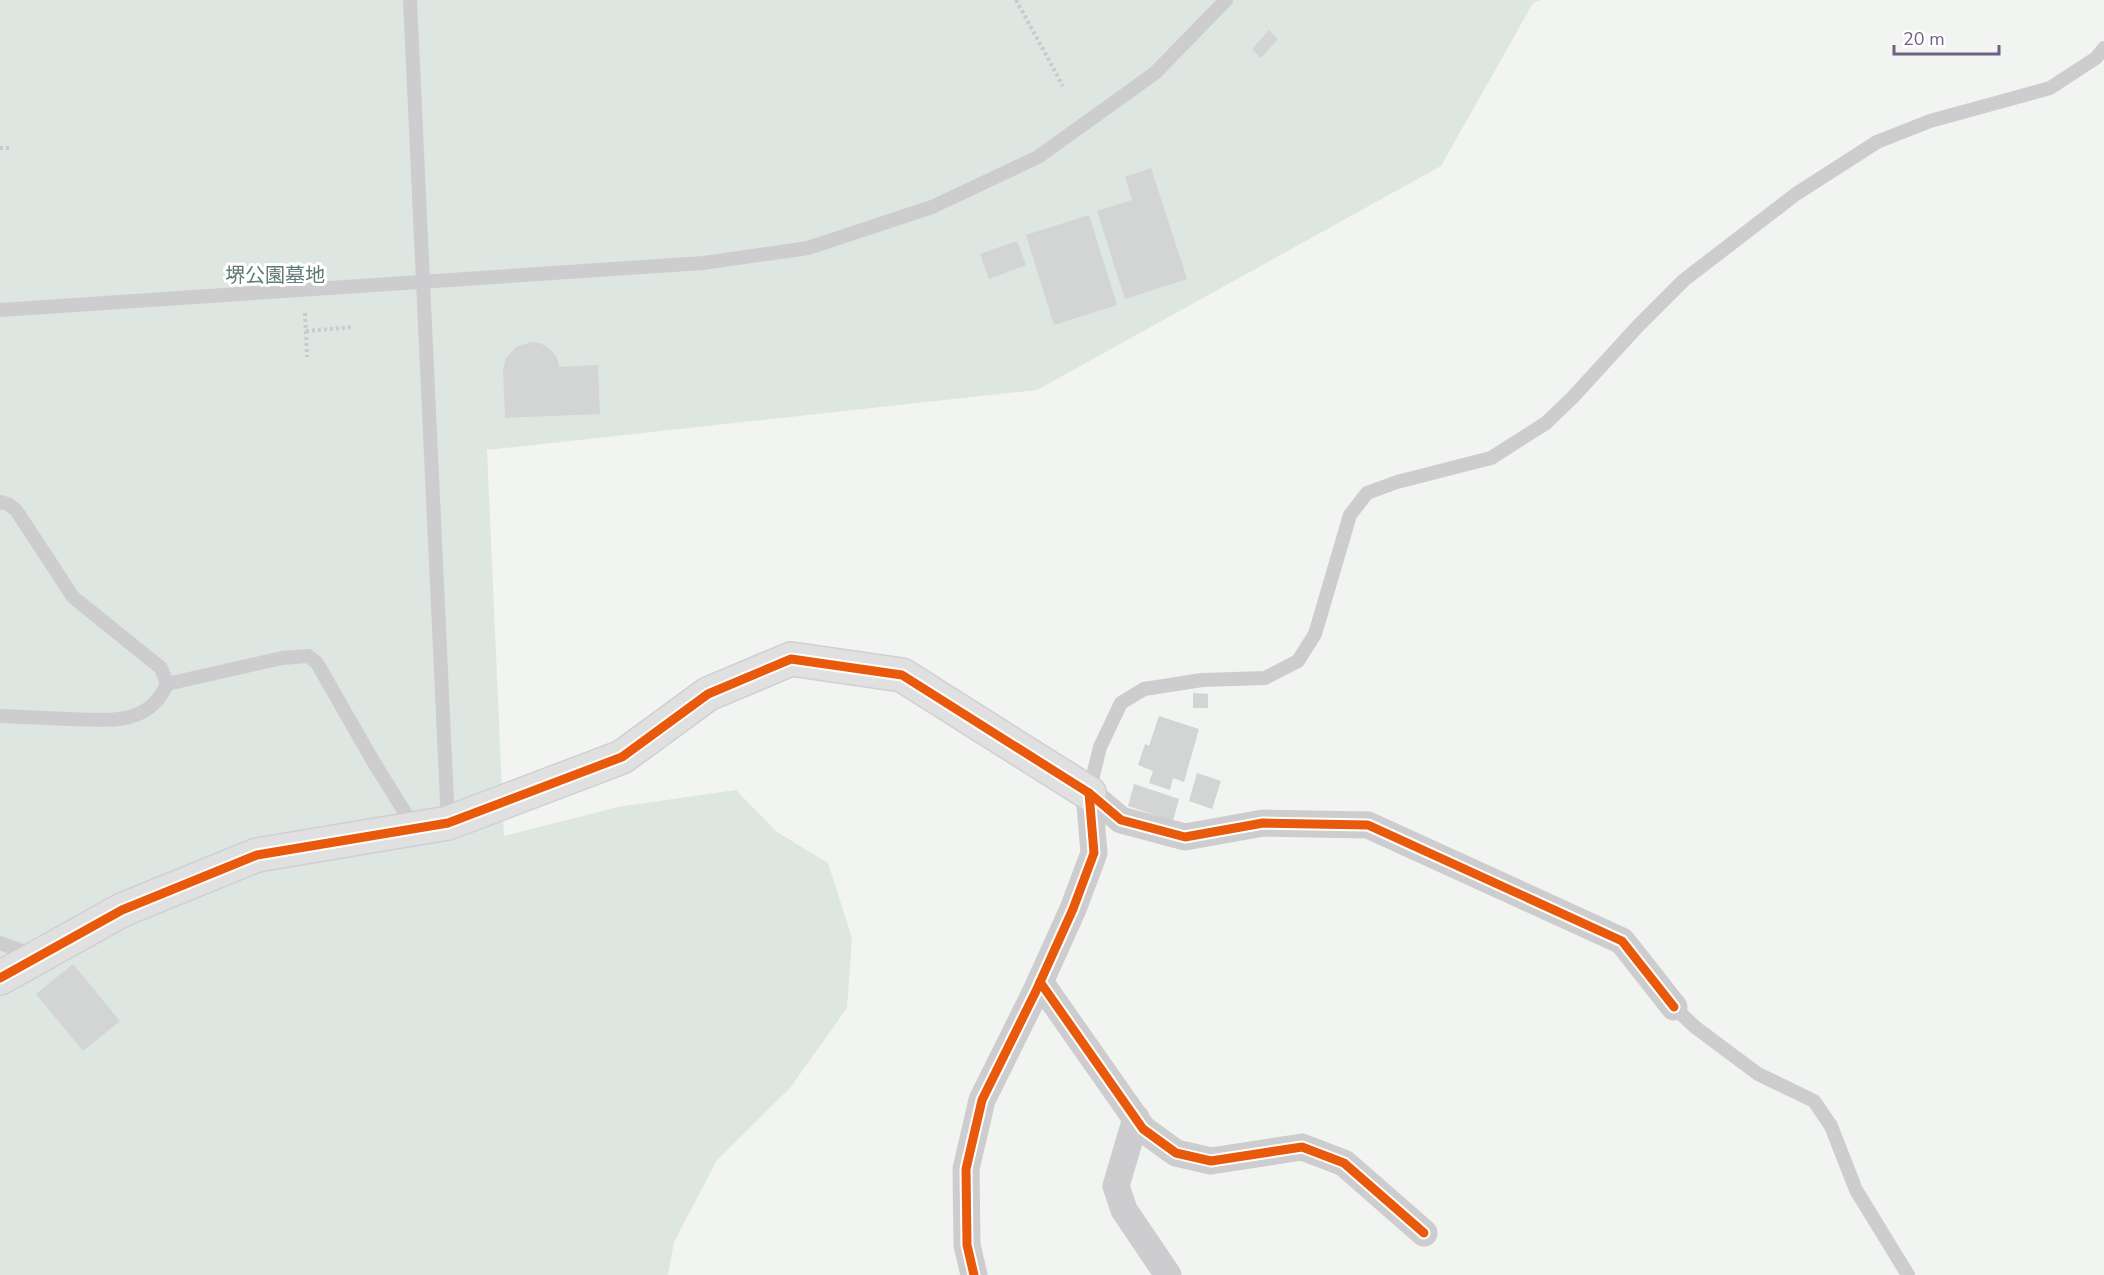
<svg xmlns="http://www.w3.org/2000/svg" width="2104" height="1275" viewBox="0 0 2104 1275" font-family="'Nunito Sans','Noto Sans JP',sans-serif">
	<style>
		.green { fill: #dee6e2 }
		.building { fill: #d3d4d4 }
		.lines { fill: none; stroke-linecap: round; stroke-linejoin: round }
		.secondary-casing { stroke: #d0cfd2; stroke-width: 36 }
		.path { stroke: #cac9cb; stroke-width: 4; stroke-dasharray: 3 3; stroke-linecap: butt }
		.lane { stroke: #cdccce; stroke-width: 14 }
		.street { stroke: #cdccce; stroke-width: 27 }
		.secondary { stroke: #e0e0e1; stroke-width: 33 }
		.cycleway-casing { stroke: #fff; stroke-width: 13 }
		.cycleway { stroke: #e8590c; stroke-width: 9 }
		.labels { text-anchor: middle; stroke-width: 6; stroke-linejoin: round; paint-order: stroke }
		.park-label { font-size: 20px; fill: #607a76; stroke: #fff }
	</style>
	<rect width="100%" height="100%" fill="#f1f4f1"/>
	<!-- green -->
	<path class="green" d="M 0,0 L 1541,0 L 1533,3 L 1441,166 L 1037,390 L 487,450 L 504,836 L 618,807 L 736,790 L 777,832 L 828,863 L 852,938 L 847,1008 L 790,1088 L 717,1160 L 674,1242 L 668,1275 L 0,1275 Z"/>
	<!-- building -->
	<g class="building">
		<path d="M 1269,30 L 1278,39 L 1261,58 L 1252,49 Z"/>
		<path d="M 1151,168 L 1187,279 L 1125,299 L 1097,211 L 1132,200 L 1125,177 Z"/>
		<path d="M 1089,215 L 1117,305 L 1054,325 L 1026,235 Z"/>
		<path d="M 1017,241 L 1026,265 L 989,279 L 980,254 Z"/>
		<path d="M 532,342 L 540,343 L 550,349 L 557,358 L 559,367 L 598,365 L 600,414 L 505,418 L 503,369 L 506,358 L 516,347 Z"/>
		<path d="M 1193,693 L 1208,694 L 1208,708 L 1193,708 Z"/>
		<path d="M 1159,716 L 1199,729 L 1184,782 L 1173,778 L 1170,790 L 1149,783 L 1153,771 L 1138,765 L 1145,744 L 1149,746 Z"/>
		<path d="M 1197,773 L 1221,781 L 1212,809 L 1189,801 Z"/>
		<path d="M 1134,784 L 1179,799 L 1173,821 L 1128,806 Z"/>
		<path d="M 73,964 L 120,1021 L 83,1051 L 36,994 Z"/>
	</g>
	<g class="lines">
		<!-- secondary casing -->
		<g class="secondary-casing">
			<path id="secondary" d="M 0,978 L 122,910 L 257,855 L 448,823 L 622,757 L 708,694 L 791,659 L 902,675 L 1089,793"/>
		</g>
		<!-- path -->
		<g class="path">
			<path d="M 1016,0 L 1063,86"/>
			<path d="M 0,148 L 12,148"/>
			<path d="M 305,313 L 306,331 L 354,327"/>
			<path d="M 306,331 L 307,357"/>
		</g>
		<!-- lane -->
		<g class="lane">
			<path d="M 410,0 L 448,823"/>
			<path d="M 0,310 L 703,263 L 808,248 L 932,207 L 1038,157 L 1155,73 L 1226,0"/>
			<path d="M 0,502 L 8,504 L 16,510 L 73,597 L 161,668 L 167,684 C 149,726 109,720 70,719 C 47,718 23,717 0,716"/>
			<path d="M 167,684 L 282,658 L 308,656 L 317,663 L 373,761 L 414,827"/>
			<path d="M 1089,792 L 1100,747 L 1121,703 L 1144,689 L 1202,680 L 1265,678 L 1298,661 L 1315,634 L 1350,515 L 1367,493 L 1397,482 L 1491,458 L 1546,423 L 1573,397 L 1638,326 L 1684,280 L 1796,194 L 1877,142 L 1930,121 L 2050,88 L 2096,58 L 2104,48"/>
			<path d="M 0,943 L 34,955"/>
			<path d="M 1674,1007 L 1695,1027 L 1758,1074 L 1814,1101 L 1831,1126 L 1856,1190 L 1908,1275"/>
		</g>
		<!-- street -->
		<g class="street">
			<path d="M 1089,793 L 1121,820 L 1185,837 L 1263,823 L 1368,825 L 1622,941 L 1674,1007"/>
			<path d="M 1040,982 L 1143,1129 L 1176,1153 L 1211,1161 L 1302,1147 L 1344,1163 L 1424,1233"/>
			<path d="M 1136,1118 L 1116,1186 L 1124,1210 L 1168,1275"/>
			<path d="M 974,1275 L 967,1245 L 966,1169 L 982,1100 L 1036,991 L 1073,909 L 1094,853 L 1089,793"/>
		</g>
		<!-- secondary -->
		<use href="#secondary" class="secondary"/>
		<!-- cycleway casing -->
		<g class="cycleway-casing">
			<g id="cycleway">
				<path d="M 0,978 L 122,910 L 257,855 L 448,823 L 622,757 L 708,694 L 791,659 L 902,675 L 1089,793 L 1121,820 L 1185,837 L 1263,823 L 1368,825 L 1622,941 L 1674,1007"/>
				<path d="M 1040,982 L 1143,1129 L 1176,1153 L 1211,1161 L 1302,1147 L 1344,1163 L 1424,1233"/>
				<path d="M 974,1275 L 967,1245 L 966,1169 L 982,1100 L 1036,991 L 1073,909 L 1094,853 L 1089,793"/>
			</g>
		</g>
		<!-- cycleway -->
		<use href="#cycleway" class="cycleway"/>
	</g>
	<g class="labels">
		<!-- park labels -->
		<g class="park-label">
			<text x="275" y="282">堺公園墓地</text>
		</g>
	</g>
	<!-- scale -->
	<path d="M1894 45v9h105v-9" fill="none" stroke="#716084" stroke-width="3"/>
	<text x="1903" y="45" font-size="18" fill="#716084" stroke="#ffffff" stroke-width="4.5" paint-order="stroke">20 m</text>
</svg>
